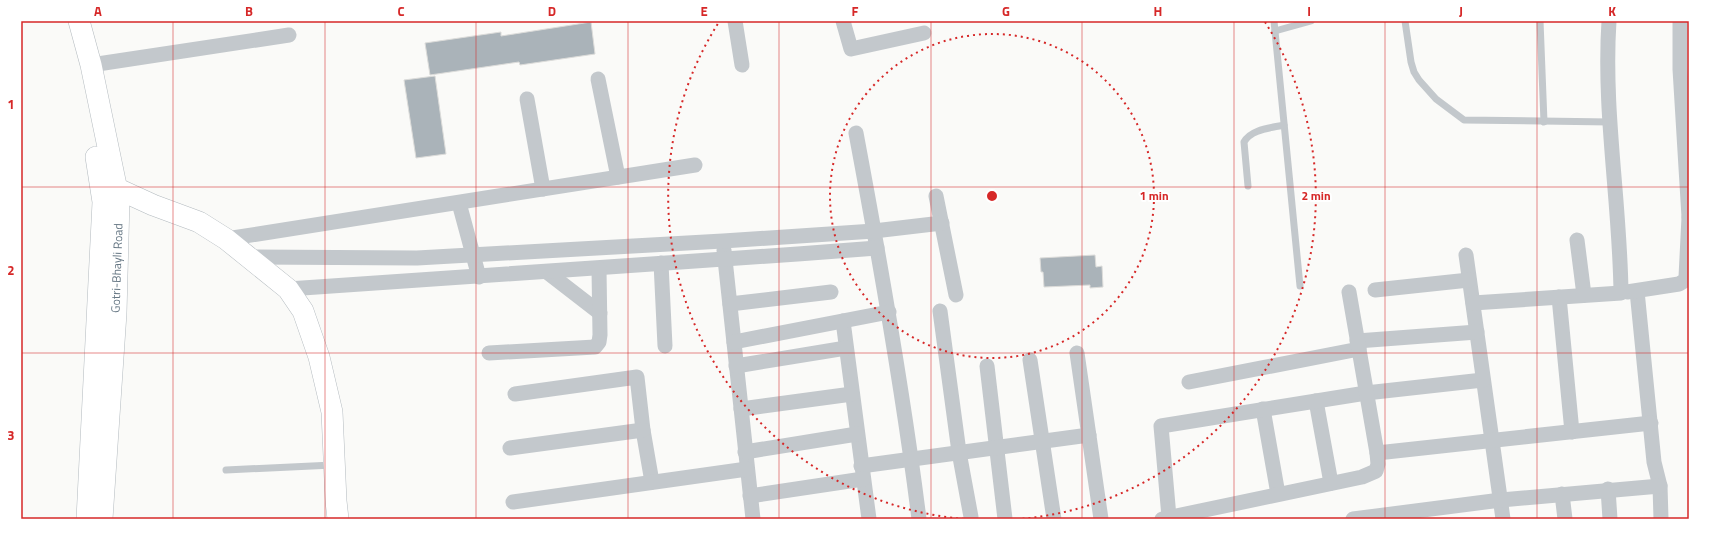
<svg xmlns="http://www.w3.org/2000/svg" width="1710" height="540" viewBox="0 0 1710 540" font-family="'Titillium Web',sans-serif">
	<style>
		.building { fill: #aab3b9; stroke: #dcdcda }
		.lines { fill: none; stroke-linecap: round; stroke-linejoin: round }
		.secondary-casing { stroke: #b3babf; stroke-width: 22 }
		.lane { stroke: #c3c8cc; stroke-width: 7 }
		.street { stroke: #c3c8cc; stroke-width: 15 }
		.secondary { stroke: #fff; stroke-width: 21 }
		.grid { fill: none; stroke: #d62828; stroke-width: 1; stroke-opacity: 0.55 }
		.ring { fill: none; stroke: #d62828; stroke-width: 2; stroke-dasharray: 2 4 }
		.labels { text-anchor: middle; stroke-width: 4; stroke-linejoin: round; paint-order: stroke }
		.street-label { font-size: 12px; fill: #657683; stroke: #fff }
		.centre { fill: #d62828; stroke: #fff; stroke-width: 2 }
		.ring-label { font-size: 12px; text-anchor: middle; font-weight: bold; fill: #d62828; stroke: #fff; stroke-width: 4; stroke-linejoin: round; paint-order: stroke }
		.neatline { fill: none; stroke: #d62828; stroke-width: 1.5 }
		.grid-label { font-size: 13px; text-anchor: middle; font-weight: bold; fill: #d62828 }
	</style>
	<rect width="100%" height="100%" fill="#fafaf8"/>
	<!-- building -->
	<g class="building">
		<path d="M 591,22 L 595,54 L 520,65 L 519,62 L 430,75 L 425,43 L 501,32 L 501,36 Z"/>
		<path d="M 435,76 L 446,154 L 416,158 L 404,80 Z"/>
		<path d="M 1095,255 L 1096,267 L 1102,266 L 1103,287 L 1090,288 L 1090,285 L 1044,287 L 1043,272 L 1041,272 L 1040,258 Z"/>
	</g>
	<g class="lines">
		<!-- secondary casing -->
		<g class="secondary-casing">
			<g id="secondary">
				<path d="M 79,21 L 91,65 L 119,200 L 116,313 L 102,519"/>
				<path d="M 118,189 L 153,205 L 199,222 L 226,239 L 288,289 L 303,311 L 319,357 L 332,412 L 336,501 L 338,519"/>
				<path d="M 87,519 L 103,202 L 96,157"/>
			</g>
		</g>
		<!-- lane -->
		<g class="lane">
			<path d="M 1274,21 L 1300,286"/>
			<path d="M 1405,21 L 1411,62 L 1414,72 L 1419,80 L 1436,99 L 1464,120 L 1610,122"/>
			<path d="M 1540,21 L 1544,122"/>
			<path d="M 1275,31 L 1311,21"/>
			<path d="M 1248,186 L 1244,142 C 1251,129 1271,128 1284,125"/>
			<path d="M 226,470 L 333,465"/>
		</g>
		<!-- street -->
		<g class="street">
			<path d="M 735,21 L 742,65"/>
			<path d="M 843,21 L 851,49 L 924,33"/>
			<path d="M 1680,21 L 1680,69 L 1689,217"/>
			<path d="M 91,65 L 289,35"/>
			<path d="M 598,79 L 618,177"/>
			<path d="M 527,99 L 543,189"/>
			<path d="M 856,133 C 880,261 903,390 919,519"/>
			<path d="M 936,196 L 956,295"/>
			<path d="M 459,203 L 479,277"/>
			<path d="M 226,239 L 695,165"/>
			<path d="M 1577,240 L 1584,295"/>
			<path d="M 724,250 L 753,519"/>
			<path d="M 1466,255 L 1503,519"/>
			<path d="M 249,257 L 417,258 L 723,241 L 874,231 L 942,223"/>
			<path d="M 661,263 L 665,346"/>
			<path d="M 547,272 L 600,313"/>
			<path d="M 288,289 C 485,276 681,263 877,248"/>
			<path d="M 1375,290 L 1469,280"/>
			<path d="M 1637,291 L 1654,462 L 1660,486 L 1661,519"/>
			<path d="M 1627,292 L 1679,284 L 1684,281 L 1686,277 L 1689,217"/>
			<path d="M 1559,297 L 1572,432"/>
			<path d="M 1473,303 L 1621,293 C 1620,202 1603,111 1609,21"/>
			<path d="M 730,304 L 831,292"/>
			<path d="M 940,311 L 959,452 L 971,517"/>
			<path d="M 843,321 L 869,519"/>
			<path d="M 1357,341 L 1477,332"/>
			<path d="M 734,342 L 889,312"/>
			<path d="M 489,353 L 595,347 L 599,342 L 600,335 L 599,269"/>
			<path d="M 1077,353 L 1101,519"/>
			<path d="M 1030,360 L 1054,519"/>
			<path d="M 736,366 L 846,348"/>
			<path d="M 987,366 L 1005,519"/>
			<path d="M 1189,382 L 1359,349"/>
			<path d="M 515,394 L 637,377 L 643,430 L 652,482"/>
			<path d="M 1316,401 L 1331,483"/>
			<path d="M 741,409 L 852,394"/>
			<path d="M 1263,409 L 1278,494"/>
			<path d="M 510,448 L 643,430"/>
			<path d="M 745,452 L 857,434"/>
			<path d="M 1377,453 L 1651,423"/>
			<path d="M 861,466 L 1089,435"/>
			<path d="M 1608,489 L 1610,519"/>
			<path d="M 1562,494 L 1565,519"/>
			<path d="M 750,496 L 863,479"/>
			<path d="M 513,502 L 747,469"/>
			<path d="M 1169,517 L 1161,426 L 1366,393 L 1483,380"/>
			<path d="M 1162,519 L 1362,477 L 1376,471 L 1378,464 L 1377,453 L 1349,292"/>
			<path d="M 1353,519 L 1501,500 L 1660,486"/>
		</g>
		<!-- secondary -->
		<use href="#secondary" class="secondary"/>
	</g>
	<!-- grid -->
	<path class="grid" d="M 173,21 L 173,519M 325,21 L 325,519M 476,21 L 476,519M 628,21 L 628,519M 779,21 L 779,519M 931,21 L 931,519M 1082,21 L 1082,519M 1234,21 L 1234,519M 1385,21 L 1385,519M 1537,21 L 1537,519M 21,187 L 1689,187M 21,353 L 1689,353"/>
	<!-- distance rings -->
	<g class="ring">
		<circle cx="992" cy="196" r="162"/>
		<path d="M964 519A324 324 0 0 1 719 22M1265 22A324 324 0 0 1 1020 519"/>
	</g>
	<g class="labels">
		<!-- street labels -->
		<g class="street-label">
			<text transform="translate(117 268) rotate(-88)" y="4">Gotri-Bhayli Road</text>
		</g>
	</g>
	<circle cx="992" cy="196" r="6" class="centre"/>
	<g class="ring-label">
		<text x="1154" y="200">1 min</text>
		<text x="1316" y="200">2 min</text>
	</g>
	<!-- border -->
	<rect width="1710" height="540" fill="none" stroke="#ffffff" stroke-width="44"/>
	<rect x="22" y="22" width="1666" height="496" class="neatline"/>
	<g class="grid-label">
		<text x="98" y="16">A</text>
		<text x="249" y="16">B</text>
		<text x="401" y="16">C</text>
		<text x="552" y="16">D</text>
		<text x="704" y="16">E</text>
		<text x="855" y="16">F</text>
		<text x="1006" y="16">G</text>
		<text x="1158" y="16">H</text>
		<text x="1309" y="16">I</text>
		<text x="1461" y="16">J</text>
		<text x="1612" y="16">K</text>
		<text x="11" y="109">1</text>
		<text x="11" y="275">2</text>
		<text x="11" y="440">3</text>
	</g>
</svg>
